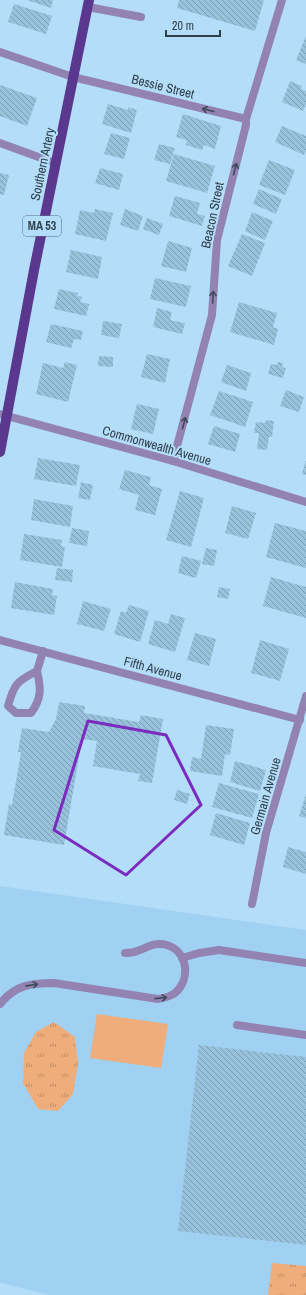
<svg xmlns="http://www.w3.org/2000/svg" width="306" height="1295" viewBox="0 0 306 1295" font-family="'Archivo Narrow',sans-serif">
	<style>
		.built { fill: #a1d1f2 }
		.green { fill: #eead7b }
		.park { fill: url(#park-tufts) }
		.building { fill: url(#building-back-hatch) }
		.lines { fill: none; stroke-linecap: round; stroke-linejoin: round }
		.lane { stroke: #9283b3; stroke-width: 8 }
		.street { stroke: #9283b3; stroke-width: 8 }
		.primary { stroke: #5b3890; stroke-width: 10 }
		.oneway { stroke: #3e495a }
		.marked { fill: none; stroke: #7b2cbf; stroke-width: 3; stroke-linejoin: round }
		.labels { text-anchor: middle; stroke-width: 4; stroke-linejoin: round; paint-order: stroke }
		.shield { fill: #b4ddf9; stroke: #576e7e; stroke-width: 1 }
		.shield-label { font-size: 12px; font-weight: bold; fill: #2f3f4a }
		.street-label { font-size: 13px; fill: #2f3f4a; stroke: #b4ddf9 }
	</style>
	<defs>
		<pattern id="park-tufts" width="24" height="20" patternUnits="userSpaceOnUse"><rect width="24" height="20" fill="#eead7b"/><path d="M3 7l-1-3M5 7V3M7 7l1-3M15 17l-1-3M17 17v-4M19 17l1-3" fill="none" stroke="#c18e67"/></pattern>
		<pattern id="building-back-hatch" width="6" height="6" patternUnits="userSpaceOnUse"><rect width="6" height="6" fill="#98c1dc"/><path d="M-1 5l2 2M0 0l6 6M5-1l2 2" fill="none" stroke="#7c9eb4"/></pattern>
	</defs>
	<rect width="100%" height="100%" fill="#b4ddf9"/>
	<!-- built -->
	<path class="built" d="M 0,886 L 306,930 L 306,1295 L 49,1295 L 6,1284 L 0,1283 Z"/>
	<!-- green -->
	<path class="green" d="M 97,1014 L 168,1024 L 161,1068 L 90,1058 Z"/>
	<!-- park -->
	<g class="park">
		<path d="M 54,1022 L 75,1037 L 78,1063 L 73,1094 L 58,1111 L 38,1109 L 23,1083 L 24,1053 L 36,1032 Z"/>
		<path d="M 272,1263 L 306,1266 L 306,1295 L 268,1295 Z"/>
	</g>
	<!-- building -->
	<g class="building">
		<path d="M 27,0 L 53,0 L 51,8 Z"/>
		<path d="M 179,0 L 264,0 L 255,31 L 177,8 Z"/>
		<path d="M 14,4 L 52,16 L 46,34 L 8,22 Z"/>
		<path d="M 306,36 L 306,64 L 296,60 Z"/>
		<path d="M 290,81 L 302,86 L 301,89 L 306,91 L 306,104 L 303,111 L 282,102 Z"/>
		<path d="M 0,85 L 37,98 L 27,126 L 0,116 Z"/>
		<path d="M 108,104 L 128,110 L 128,107 L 137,110 L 131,133 L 102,124 Z"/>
		<path d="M 183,114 L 221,126 L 215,149 L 204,145 L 202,150 L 186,145 L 187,140 L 176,137 Z"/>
		<path d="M 282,126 L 306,136 L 306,151 L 304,155 L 275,142 Z"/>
		<path d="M 111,133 L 130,138 L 124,159 L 104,154 Z"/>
		<path d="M 159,144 L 175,148 L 170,164 L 154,160 Z"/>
		<path d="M 174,154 L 215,166 L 207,193 L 166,181 Z"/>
		<path d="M 269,160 L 295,170 L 285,195 L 259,185 Z"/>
		<path d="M 100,168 L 123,174 L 119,190 L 95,183 Z"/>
		<path d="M 0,173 L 9,175 L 4,195 L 0,194 Z"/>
		<path d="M 259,189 L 282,199 L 276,214 L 253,204 Z"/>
		<path d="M 175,196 L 200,203 L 197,214 L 205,216 L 202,226 L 169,216 Z"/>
		<path d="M 95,209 L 113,213 L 106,241 L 75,234 L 80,210 L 94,213 Z"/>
		<path d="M 125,209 L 143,216 L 138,231 L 120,225 Z"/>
		<path d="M 252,212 L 273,221 L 265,240 L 245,231 Z"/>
		<path d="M 147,218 L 163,224 L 159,235 L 143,229 Z"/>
		<path d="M 242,234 L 265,243 L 252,276 L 228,266 Z"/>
		<path d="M 168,241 L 192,248 L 186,272 L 161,266 Z"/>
		<path d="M 71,250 L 102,257 L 98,279 L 66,272 Z"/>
		<path d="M 155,278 L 191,286 L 186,307 L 150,299 Z"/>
		<path d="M 59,289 L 78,293 L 77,296 L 82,297 L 80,302 L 89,304 L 86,316 L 54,309 Z"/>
		<path d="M 239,302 L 277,313 L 273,327 L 278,329 L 274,345 L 230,332 Z"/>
		<path d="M 157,308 L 172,312 L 170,320 L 185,323 L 182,334 L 153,327 Z"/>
		<path d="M 103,321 L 122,324 L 119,338 L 101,335 Z"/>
		<path d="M 51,324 L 83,331 L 81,340 L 74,339 L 71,348 L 46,342 Z"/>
		<path d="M 147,354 L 170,359 L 165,383 L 141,377 Z"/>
		<path d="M 99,356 L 113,357 L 113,367 L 98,366 Z"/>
		<path d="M 65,362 L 77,365 L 68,402 L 36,394 L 43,363 L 63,368 Z"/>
		<path d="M 278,362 L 283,363 L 282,367 L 286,368 L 283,378 L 268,374 L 271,364 L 277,365 Z"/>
		<path d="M 227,365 L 251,373 L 246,391 L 221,382 Z"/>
		<path d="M 286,390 L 304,397 L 299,412 L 280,406 Z"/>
		<path d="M 219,391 L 253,402 L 245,427 L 210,415 Z"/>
		<path d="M 137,404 L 159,409 L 153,434 L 131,429 Z"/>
		<path d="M 266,420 L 274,421 L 272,437 L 269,437 L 267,450 L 257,449 L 259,433 L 254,433 L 256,422 L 265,423 Z"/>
		<path d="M 214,426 L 240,434 L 235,452 L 208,444 Z"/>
		<path d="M 38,458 L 80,465 L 76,486 L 34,479 Z"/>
		<path d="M 306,460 L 306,475 L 302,474 Z"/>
		<path d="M 125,470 L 151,477 L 149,485 L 162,489 L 155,515 L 135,510 L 139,495 L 119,489 Z"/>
		<path d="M 81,482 L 93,485 L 90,500 L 78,498 Z"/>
		<path d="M 180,491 L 204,498 L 191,547 L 166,540 Z"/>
		<path d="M 34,499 L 73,506 L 70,527 L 31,520 Z"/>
		<path d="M 232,506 L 256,513 L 248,539 L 225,533 Z"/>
		<path d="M 275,523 L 306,531 L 306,568 L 266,557 Z"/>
		<path d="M 72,528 L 89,531 L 87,546 L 69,543 Z"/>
		<path d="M 24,534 L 62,540 L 61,546 L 65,547 L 62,567 L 20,560 Z"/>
		<path d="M 206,548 L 217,550 L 214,566 L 202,564 Z"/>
		<path d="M 182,556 L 201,561 L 196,578 L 178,573 Z"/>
		<path d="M 57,568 L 73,570 L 72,582 L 55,580 Z"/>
		<path d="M 271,577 L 306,587 L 306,618 L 263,606 Z"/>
		<path d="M 15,582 L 53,589 L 52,595 L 57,596 L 54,615 L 11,608 Z"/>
		<path d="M 219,587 L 230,589 L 228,599 L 217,597 Z"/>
		<path d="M 83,601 L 111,609 L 104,631 L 77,624 Z"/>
		<path d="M 129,605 L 149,611 L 140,642 L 114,634 L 121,611 L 126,613 Z"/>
		<path d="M 171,614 L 185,618 L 175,652 L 148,644 L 155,620 L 168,624 Z"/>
		<path d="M 195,633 L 216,639 L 209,666 L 187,660 Z"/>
		<path d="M 260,640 L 289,649 L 280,681 L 251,673 Z"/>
		<path d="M 59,702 L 85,706 L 84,713 L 139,722 L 141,715 L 163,719 L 152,783 L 138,781 L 140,774 L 93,766 L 97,741 L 82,739 L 64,845 L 4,835 L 9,804 L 12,805 L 21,752 L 18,752 L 22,728 L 49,732 L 56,719 Z"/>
		<path d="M 206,725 L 234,729 L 230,755 L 225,754 L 222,776 L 190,771 L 192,757 L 201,759 Z"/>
		<path d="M 235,761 L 266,770 L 260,791 L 230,782 Z"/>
		<path d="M 219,783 L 259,794 L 252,818 L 212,807 Z"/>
		<path d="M 177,790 L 190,794 L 187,804 L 174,800 Z"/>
		<path d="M 306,794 L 306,818 L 299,816 Z"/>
		<path d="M 216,813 L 250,823 L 244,845 L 210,835 Z"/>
		<path d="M 288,847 L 306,852 L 306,874 L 283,867 Z"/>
		<path d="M 199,1045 L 306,1057 L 306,1245 L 178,1231 Z"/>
	</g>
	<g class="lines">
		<!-- lane -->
		<g class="lane">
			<path d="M 88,7 L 141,17"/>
			<path d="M 0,52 L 73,77"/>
			<path d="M 37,671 C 41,688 42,698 31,713 L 16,713 L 8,706 C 14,684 17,681 37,671 L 43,651"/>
			<path d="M 182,958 L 199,953 L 219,950 L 306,963"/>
			<path d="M 0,1004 C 15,985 31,983 54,983 L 158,999 C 164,998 170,997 175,993 C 191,979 188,952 167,945 C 153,941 146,949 134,952 C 131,953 128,953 125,953"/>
			<path d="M 237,1025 L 306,1035"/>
		</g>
		<!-- street -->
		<g class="street">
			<path d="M 73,77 L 246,119"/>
			<path d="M 0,143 L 55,163"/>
			<path d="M 0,414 L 173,461 L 306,502"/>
			<path d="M 173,461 L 212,315 L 217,240 L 246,125 L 246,119 L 282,0"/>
			<path d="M 0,640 L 300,720"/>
			<path d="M 252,904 L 266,833 L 306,696"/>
		</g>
		<!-- primary -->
		<path class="primary" d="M 0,452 L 34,270 L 89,0"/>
	</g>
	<!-- one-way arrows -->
	<defs><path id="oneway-shaft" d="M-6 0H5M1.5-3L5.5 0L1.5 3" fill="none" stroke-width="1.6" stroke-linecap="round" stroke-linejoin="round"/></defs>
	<g class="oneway">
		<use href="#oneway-shaft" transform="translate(208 110) rotate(-166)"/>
		<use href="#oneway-shaft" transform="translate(235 169) rotate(-76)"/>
		<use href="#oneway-shaft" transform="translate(213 297) rotate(-87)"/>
		<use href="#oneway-shaft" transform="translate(184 423) rotate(-75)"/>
		<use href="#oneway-shaft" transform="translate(32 985) rotate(-8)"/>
		<use href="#oneway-shaft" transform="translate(161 998) rotate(-6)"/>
	</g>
	<!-- marked area -->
	<path class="marked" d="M 88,721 L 166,735 L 201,805 L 126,875 L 54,830 Z"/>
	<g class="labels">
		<!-- shield labels -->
		<rect class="shield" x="23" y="216" width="38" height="20" rx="3"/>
		<g class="shield-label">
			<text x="42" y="230">MA 53</text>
		</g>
		<!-- street labels -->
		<g class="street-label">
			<text transform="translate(163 86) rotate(14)" y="5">Bessie Street</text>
			<text transform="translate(42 164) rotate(-78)" y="5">Southern Artery</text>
			<text transform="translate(212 215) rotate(-78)" y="5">Beacon Street</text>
			<text transform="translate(157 445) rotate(16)" y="5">Commonwealth Avenue</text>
			<text transform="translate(153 668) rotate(15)" y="5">Fifth Avenue</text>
			<text transform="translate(265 796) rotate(-74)" y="5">Germain Avenue</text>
		</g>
	</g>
	<!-- scale -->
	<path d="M166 30v6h54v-6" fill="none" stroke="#2f3f4a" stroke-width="2"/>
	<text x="172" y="30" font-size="12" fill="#2f3f4a" stroke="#b4ddf9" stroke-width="3" paint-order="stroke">20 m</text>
</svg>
